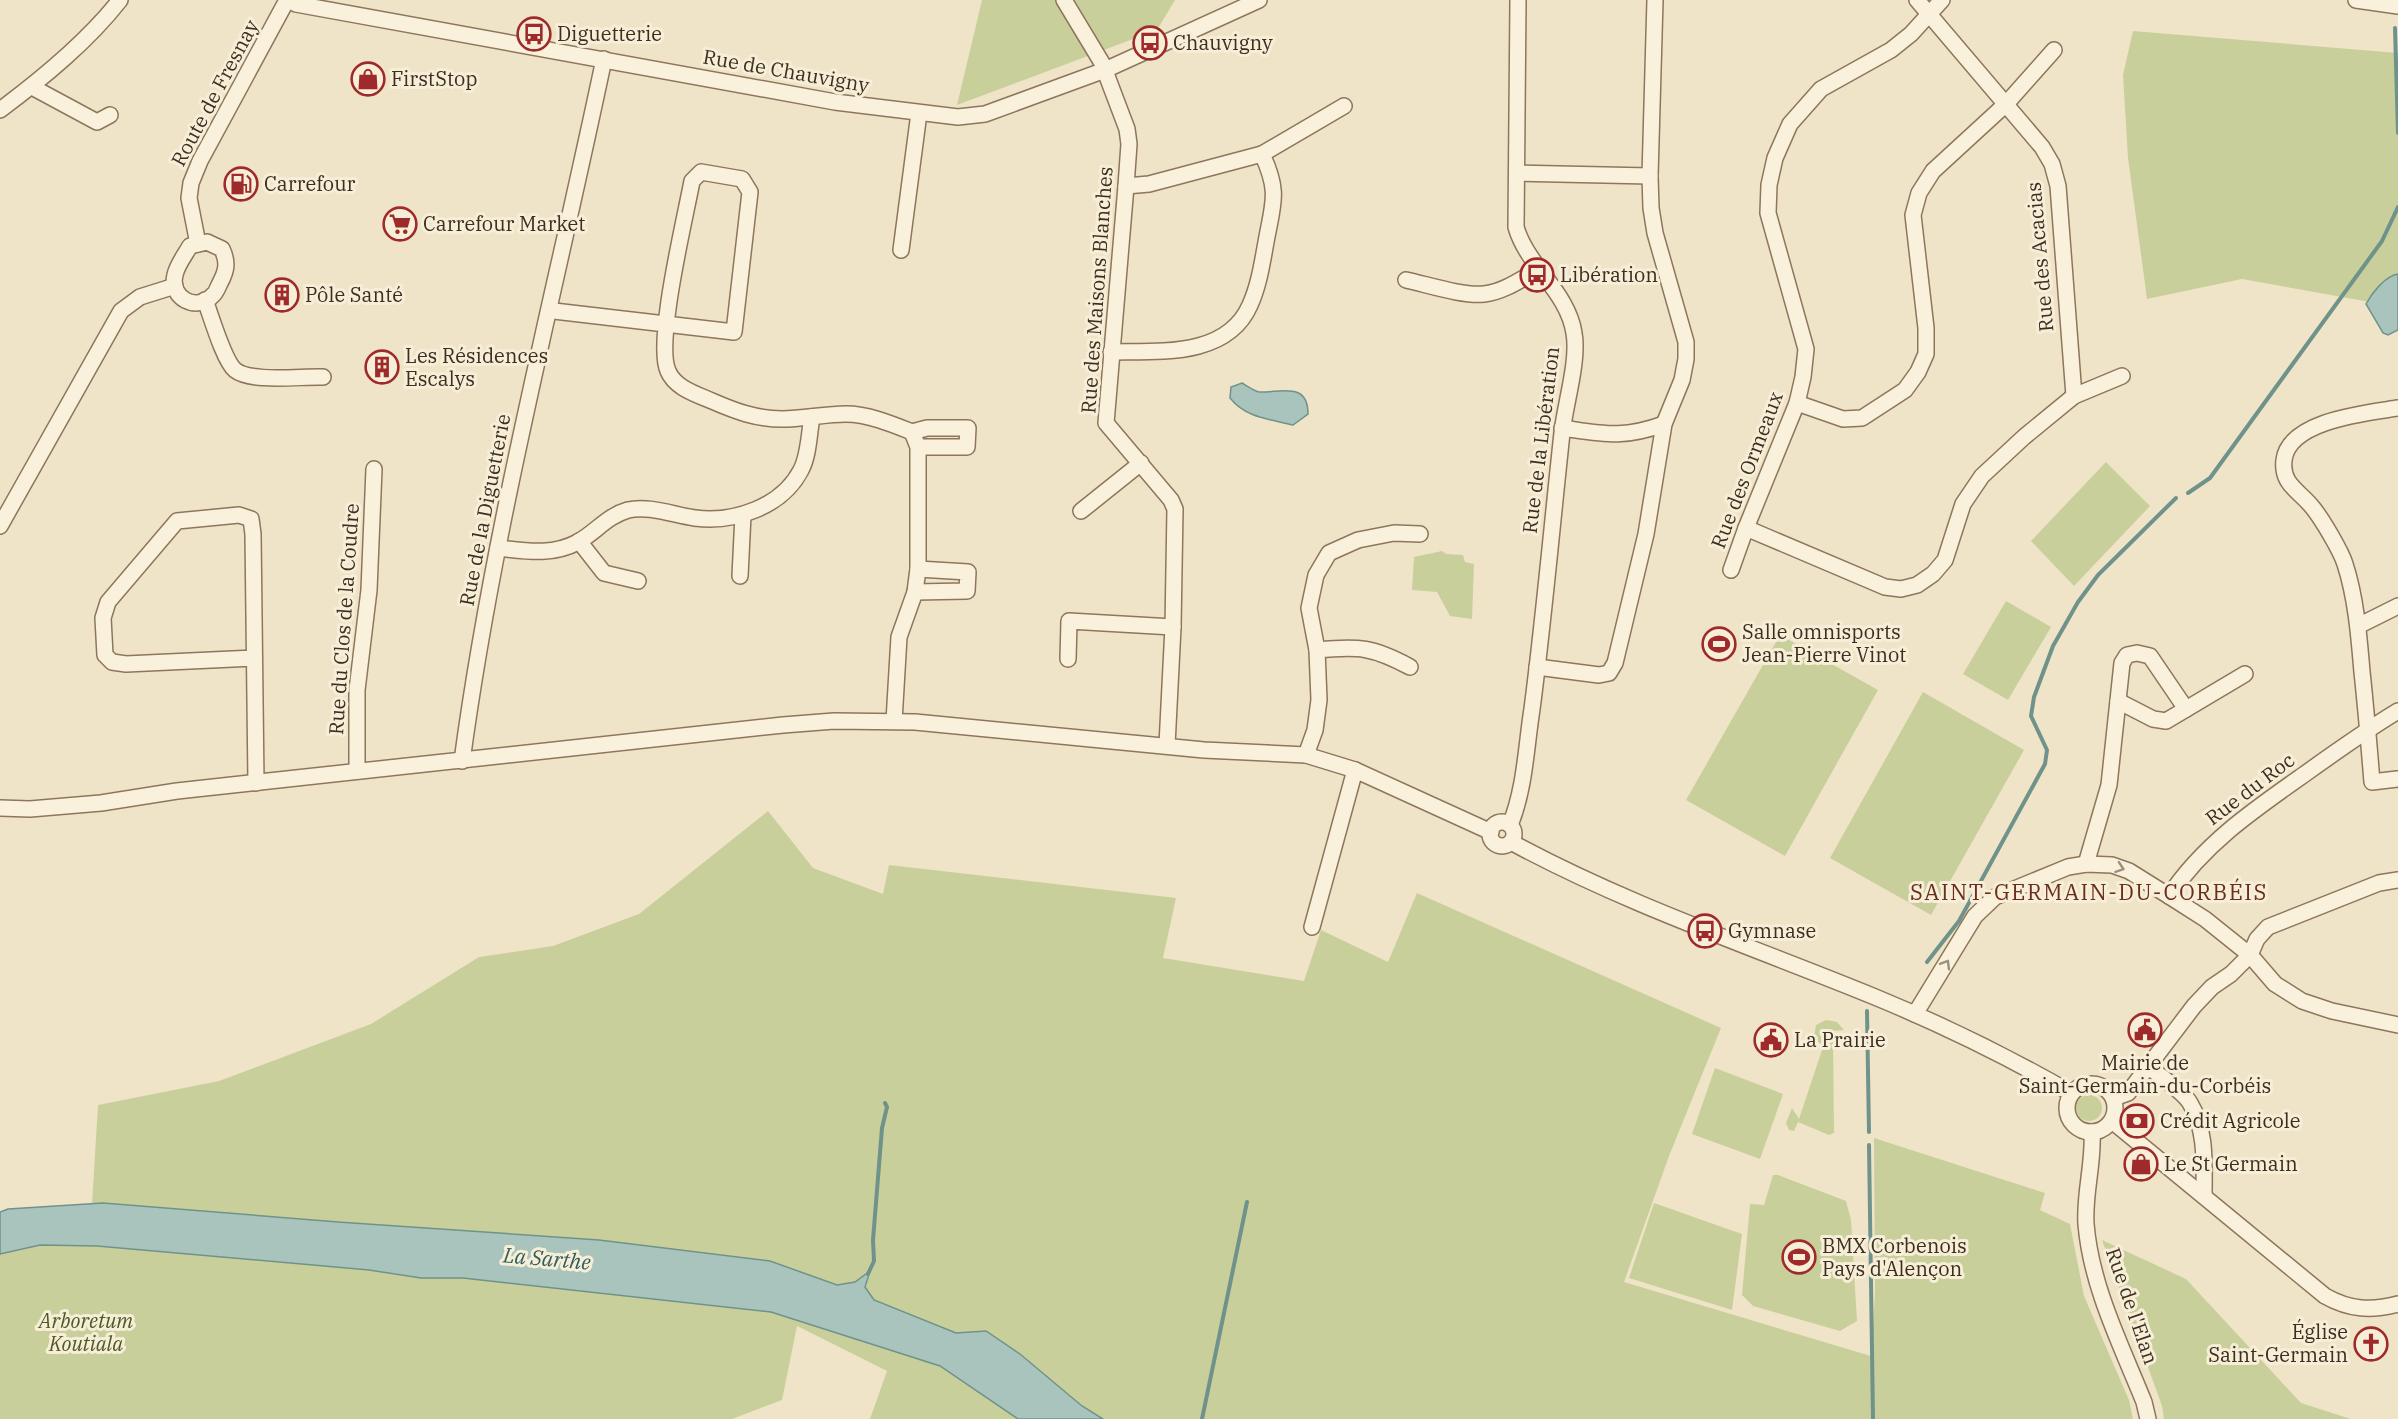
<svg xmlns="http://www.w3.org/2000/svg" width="2398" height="1419" viewBox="0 0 2398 1419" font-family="'IBM Plex Serif',serif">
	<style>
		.green { fill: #c9cf9b }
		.water { fill: #a9c4bc; stroke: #6f938a; stroke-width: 1.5 }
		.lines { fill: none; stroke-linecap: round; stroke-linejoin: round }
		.stream { stroke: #6f938a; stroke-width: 4 }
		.minor-casing { stroke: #8d765c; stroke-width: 18 }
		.minor { stroke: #faf1dc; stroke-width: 15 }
		.oneway { stroke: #9c907e }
		.labels { text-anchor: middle; stroke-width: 6; stroke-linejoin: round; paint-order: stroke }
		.poi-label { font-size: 20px; fill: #3d2e20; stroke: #f7eed8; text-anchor: start }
		.street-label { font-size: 20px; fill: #3d2e20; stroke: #f7eed8 }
		.park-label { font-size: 20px; font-style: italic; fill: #4d5a26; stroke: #f7eed8 }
		.water-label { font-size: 21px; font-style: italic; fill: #2f5d5a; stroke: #f7eed8 }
		.quarter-label { font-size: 22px; letter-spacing: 1.5px; fill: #6b2e1e; stroke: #f7eed8 }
	</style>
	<rect width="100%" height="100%" fill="#f0e4c8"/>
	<!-- green -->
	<g class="green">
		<path d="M 982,0 L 1175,0 L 1157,30 L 957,105 Z"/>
		<path d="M 2133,31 L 2398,53 L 2398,307 L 2242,279 L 2147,299 L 2128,158 L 2123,75 Z"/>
		<path d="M 2106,462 L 2150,506 L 2074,586 L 2031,541 Z"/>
		<path d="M 1442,551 L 1446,554 L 1463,555 L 1465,562 L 1474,564 L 1472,619 L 1450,616 L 1437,592 L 1412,590 L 1414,557 Z"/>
		<path d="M 2006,601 L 2051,627 L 2008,700 L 1963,674 Z"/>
		<path d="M 1780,635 L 1878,690 L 1785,856 L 1686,800 Z"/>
		<path d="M 1923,692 L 2024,750 L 1931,915 L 1830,858 Z"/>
		<path d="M 768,811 L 813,868 L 883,894 L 889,865 L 1176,898 L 1163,958 L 1304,981 L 1321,930 L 1388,962 L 1417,893 L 1721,1028 L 1669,1156 L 1624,1282 L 1871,1356 L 1875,1294 L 1874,1138 L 2045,1193 L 2040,1210 L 2070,1224 L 2084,1296 L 2129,1400 L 2133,1419 L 870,1419 L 887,1371 L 797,1326 L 782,1400 L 732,1419 L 0,1419 L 0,1254 L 40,1245 L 97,1246 L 369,1270 L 421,1278 L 434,1229 L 92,1204 L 98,1105 L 219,1081 L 371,1024 L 479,957 L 553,946 L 639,914 Z"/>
		<path d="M 1826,1020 L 1837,1022 L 1844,1030 L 1833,1031 L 1834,1133 L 1829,1135 L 1798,1122 L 1794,1131 L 1789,1130 L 1786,1123 L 1792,1108 L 1799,1119 L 1823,1047 L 1814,1037 L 1816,1025 Z"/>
		<path d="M 1715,1068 L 1783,1094 L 1760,1159 L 1692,1134 Z"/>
		<circle cx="2089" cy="1108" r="13"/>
		<path d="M 1773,1175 L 1778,1175 L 1846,1201 L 1851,1220 L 1857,1321 L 1840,1331 L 1753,1306 L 1742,1295 L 1750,1204 L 1764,1205 Z"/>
		<path d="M 1654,1203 L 1742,1234 L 1732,1310 L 1629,1278 Z"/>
		<path d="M 2102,1240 L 2186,1279 L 2301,1403 L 2351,1419 L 2164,1419 L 2162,1406 Z"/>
	</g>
	<!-- water -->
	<g class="water">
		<path d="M 2398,274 L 2398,330 L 2388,335 L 2383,333 L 2366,304 C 2372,293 2385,276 2398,274 Z"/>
		<path d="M 1242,383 C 1247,386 1254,391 1259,392 C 1280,393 1308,381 1308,414 L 1293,425 C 1269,419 1246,418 1230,398 L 1231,387 Z"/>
		<path d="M 103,1203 L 338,1222 L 599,1240 L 770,1261 L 837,1285 L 855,1282 L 870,1271 L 865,1287 L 874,1300 L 956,1333 L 986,1331 L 1020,1354 L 1082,1406 L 1103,1419 L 1018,1419 L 940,1366 L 771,1312 L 463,1278 L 421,1278 L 369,1270 L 97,1246 L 40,1245 L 0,1254 L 0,1212 L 8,1209 Z"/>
	</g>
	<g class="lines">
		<!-- stream -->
		<g class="stream">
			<path d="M 2395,28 L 2398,133"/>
			<path d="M 2188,493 L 2210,478 L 2382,241 L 2398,207"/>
			<path d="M 1927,962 L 1959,921 L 2045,764 L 2047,750 L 2031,716 L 2034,697 L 2053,646 L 2078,602 L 2098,575 L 2176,498"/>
			<path d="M 1867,1011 L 1869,1132"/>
			<path d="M 1869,1145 L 1873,1419"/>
			<path d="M 868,1274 L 874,1261 L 873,1240 L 882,1128 L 887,1107 L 885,1103"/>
			<path d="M 1202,1419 L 1247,1202"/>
		</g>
		<!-- minor casing -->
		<g class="minor-casing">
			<g id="minor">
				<path d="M 289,0 L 296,4 L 835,102 L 958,117 L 985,114 L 1105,70 L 1259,0"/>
				<path d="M 1064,0 L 1102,63 L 1127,129 L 1129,144 L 1126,186 L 1106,423 L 1171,500 L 1175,509 L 1173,627 L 1167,745"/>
				<path d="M 1917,0 L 2042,147 L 2052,164 L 2058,186 L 2074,396"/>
				<path d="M 2356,0 L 2398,6"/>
				<path d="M 32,87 L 97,122 L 110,115"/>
				<path d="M 0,110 C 43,78 87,42 120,0"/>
				<path d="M 1517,173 L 1650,176"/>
				<path d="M 1126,186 L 1149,184 L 1262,154 L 1344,106"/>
				<path d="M 207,242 L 222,249 C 228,262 227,270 220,283 C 218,287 216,293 213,295 C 197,313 169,298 175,275 C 177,265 185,255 190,246 Z"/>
				<path d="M 198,244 L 189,198 L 191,183 L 200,161 L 287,0"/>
				<path d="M 901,250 L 919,113"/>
				<path d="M 1406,280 C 1429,285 1462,296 1484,294 C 1504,292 1523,278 1539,269"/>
				<path d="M 205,300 C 211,316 224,361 235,370 C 251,383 302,376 323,377"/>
				<path d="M 549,310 L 554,311 L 734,332 L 750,192 L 742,179 L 701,172 L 692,181 C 685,219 655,342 668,371 C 675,388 696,394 712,401 C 735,411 756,419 782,419 C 803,419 825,414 846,414 C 868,414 892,424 912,432"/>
				<path d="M 1111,352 C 1158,351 1227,358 1250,305 C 1259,285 1262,264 1266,242 C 1273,203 1280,192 1262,154"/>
				<path d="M 1797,403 L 1843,419 L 1862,418 L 1905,390 L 1918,372 L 1926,354 L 1926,328 L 1913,215 L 1919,193 L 1933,171 L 2006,104 L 2054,50"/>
				<path d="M 1562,428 C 1605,434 1622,439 1664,424"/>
				<path d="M 912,432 L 927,428 L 968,428 L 967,447 L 918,447"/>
				<path d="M 1081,511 L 1141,463"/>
				<path d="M 0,526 L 121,311 L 140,297 L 175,286"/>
				<path d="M 1746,528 L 1885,587 L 1901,589 L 1917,585 L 1933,574 L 1945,560 L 1963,504 L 1982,476 L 2024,437 L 2074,396 L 2122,376"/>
				<path d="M 579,541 L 604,573 L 638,581"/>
				<path d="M 498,548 C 526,551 552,556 578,542 C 596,532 607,516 628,510 C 648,505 674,515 695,518 C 734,523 782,507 801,470 C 809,455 809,433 812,417"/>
				<path d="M 1731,570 L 1746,528 L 1797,403 L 1803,377 L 1806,349 L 1768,213 L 1769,185 L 1775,158 L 1790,124 L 1821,89 L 1891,50 L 1911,34 L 1942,0"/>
				<path d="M 740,576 L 743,515"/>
				<path d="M 915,592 L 967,591 L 968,572 L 918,569"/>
				<path d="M 2358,626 L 2398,606"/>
				<path d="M 1317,650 C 1359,646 1373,647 1410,667"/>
				<path d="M 254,658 L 126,664 L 112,662 L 105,655 L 103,618 L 108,602 L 177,521 L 239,515 L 251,519 L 253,534 L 256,783"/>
				<path d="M 1068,659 L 1069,621 L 1173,627"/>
				<path d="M 1537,667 L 1599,675 L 1609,673 L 1615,663 L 1646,534 L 1664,424 L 1682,380 L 1686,359 L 1686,342 L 1655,233 L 1651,208 L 1650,176 L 1655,0"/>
				<path d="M 2118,701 L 2153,719 L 2166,721 L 2245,674"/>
				<path d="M 894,721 L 899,637 L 915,592 L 918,569 L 918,447 L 912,432"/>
				<path d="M 1306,755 L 1315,730 L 1319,700 L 1317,650 L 1309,608 L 1316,575 L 1329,553 L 1358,540 L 1394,533 L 1420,534"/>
				<path d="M 462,761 C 494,524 555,293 604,59"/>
				<path d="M 357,771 L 357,690 L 369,590 L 374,469"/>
				<path d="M 2397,779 L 2372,782 C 2369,745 2366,709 2362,672 C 2359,636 2356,598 2345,564 C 2341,551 2322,519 2313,508 C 2300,491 2281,485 2284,460 C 2289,420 2367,413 2398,408"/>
				<path d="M 0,808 L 30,809 L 101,803 L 177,791 L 783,725 L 834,721 L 915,722 L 1204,750 L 1306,755 L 1355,770 L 1491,832"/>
				<circle cx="1502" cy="834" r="12"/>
				<path d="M 1510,825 C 1525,789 1526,747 1532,709 C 1544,617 1552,525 1562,433 C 1565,404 1579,361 1574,333 C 1568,292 1527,266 1516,227 L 1518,0"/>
				<path d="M 1511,842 C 1627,905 1753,947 1875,997 C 1943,1025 2008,1057 2071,1093"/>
				<path d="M 2086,864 L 2109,785 L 2122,663 L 2127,655 L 2137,653 L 2150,656 L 2186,709"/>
				<path d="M 2169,896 C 2203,845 2252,811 2302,776 C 2334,753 2365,731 2398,711"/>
				<path d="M 1312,927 L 1355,770"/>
				<path d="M 1915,1014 L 1975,916 L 1995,897 L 2068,867 L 2086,864 L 2112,865 L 2129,871 L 2169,896 L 2205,919 L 2250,955 L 2275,984 L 2302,1001 L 2332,1011 L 2398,1025"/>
				<path d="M 2148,1066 C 2159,1076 2183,1091 2190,1103 C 2207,1131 2204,1165 2204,1196"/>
				<circle cx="2091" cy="1108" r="24"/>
				<path d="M 2114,1098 L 2128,1093 L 2194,1006 L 2212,987 L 2231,974 L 2250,955 L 2257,939 L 2268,927 L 2379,883 L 2398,880"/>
				<path d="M 2112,1121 L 2325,1296 C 2350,1310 2371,1311 2398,1304"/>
				<path d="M 2092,1132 C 2094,1163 2084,1193 2086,1224 C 2091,1286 2121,1345 2144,1402 L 2148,1419"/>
			</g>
		</g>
		<!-- minor -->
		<use href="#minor" class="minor"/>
	</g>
	<!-- one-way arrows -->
	<defs><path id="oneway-chevron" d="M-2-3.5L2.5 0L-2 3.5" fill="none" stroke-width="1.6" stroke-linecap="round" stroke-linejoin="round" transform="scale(1.5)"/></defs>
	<g class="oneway">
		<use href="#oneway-chevron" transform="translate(2120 868) rotate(19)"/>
		<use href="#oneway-chevron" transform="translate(1946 964) rotate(-59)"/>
	</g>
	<!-- icons -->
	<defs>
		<g id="bus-ring" transform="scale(1.725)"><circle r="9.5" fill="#f7eed8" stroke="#9e2a2b" stroke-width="1.5"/><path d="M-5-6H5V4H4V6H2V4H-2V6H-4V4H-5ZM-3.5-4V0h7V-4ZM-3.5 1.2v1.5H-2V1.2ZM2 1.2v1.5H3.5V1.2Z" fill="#9e2a2b"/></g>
		<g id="shop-ring" transform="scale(1.725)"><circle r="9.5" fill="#f7eed8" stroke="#9e2a2b" stroke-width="1.5"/><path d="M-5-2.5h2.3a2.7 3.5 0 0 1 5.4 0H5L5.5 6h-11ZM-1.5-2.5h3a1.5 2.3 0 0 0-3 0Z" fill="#9e2a2b"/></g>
		<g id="fuel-ring" transform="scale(1.725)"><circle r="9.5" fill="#f7eed8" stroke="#9e2a2b" stroke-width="1.5"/><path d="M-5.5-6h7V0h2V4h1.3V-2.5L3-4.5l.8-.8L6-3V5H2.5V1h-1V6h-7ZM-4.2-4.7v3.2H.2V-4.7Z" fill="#9e2a2b"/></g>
		<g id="supermarket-ring" transform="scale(1.725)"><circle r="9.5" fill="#f7eed8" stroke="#9e2a2b" stroke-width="1.5"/><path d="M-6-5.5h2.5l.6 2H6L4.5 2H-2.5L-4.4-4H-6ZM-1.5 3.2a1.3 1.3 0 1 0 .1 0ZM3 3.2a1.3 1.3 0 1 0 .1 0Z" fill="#9e2a2b"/></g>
		<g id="building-ring" transform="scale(1.725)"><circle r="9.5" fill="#f7eed8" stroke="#9e2a2b" stroke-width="1.5"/><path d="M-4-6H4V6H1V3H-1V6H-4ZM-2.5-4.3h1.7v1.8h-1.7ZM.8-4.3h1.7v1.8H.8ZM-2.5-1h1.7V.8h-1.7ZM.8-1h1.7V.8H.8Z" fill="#9e2a2b"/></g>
		<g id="stadium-ring" transform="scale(1.725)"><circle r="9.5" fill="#f7eed8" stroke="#9e2a2b" stroke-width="1.5"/><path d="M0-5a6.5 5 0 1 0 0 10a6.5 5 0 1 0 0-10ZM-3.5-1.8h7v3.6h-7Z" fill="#9e2a2b"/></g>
		<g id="civic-ring" transform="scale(1.725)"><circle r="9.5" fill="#f7eed8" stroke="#9e2a2b" stroke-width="1.5"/><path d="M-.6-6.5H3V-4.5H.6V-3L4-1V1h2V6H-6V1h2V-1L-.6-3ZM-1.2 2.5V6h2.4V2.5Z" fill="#9e2a2b"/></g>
		<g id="bank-ring" transform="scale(1.725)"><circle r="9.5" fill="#f7eed8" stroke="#9e2a2b" stroke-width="1.5"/><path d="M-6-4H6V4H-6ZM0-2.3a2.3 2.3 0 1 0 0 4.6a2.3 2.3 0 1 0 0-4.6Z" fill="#9e2a2b"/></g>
		<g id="church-ring" transform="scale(1.725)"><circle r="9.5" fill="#f7eed8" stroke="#9e2a2b" stroke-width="1.5"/><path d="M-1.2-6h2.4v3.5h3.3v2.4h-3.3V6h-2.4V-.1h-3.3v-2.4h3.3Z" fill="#9e2a2b"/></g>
	</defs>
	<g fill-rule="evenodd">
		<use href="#bus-ring" x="534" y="34"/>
		<use href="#bus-ring" x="1150" y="43"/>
		<use href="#shop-ring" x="368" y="79"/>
		<use href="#fuel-ring" x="241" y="184"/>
		<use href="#supermarket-ring" x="400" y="224"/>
		<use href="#bus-ring" x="1537" y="275"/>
		<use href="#building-ring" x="282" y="295"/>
		<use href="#building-ring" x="382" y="367"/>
		<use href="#stadium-ring" x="1719" y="644"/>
		<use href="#bus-ring" x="1705" y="931"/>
		<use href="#civic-ring" x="2145" y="1030"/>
		<use href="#civic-ring" x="1771" y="1040"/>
		<use href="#bank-ring" x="2137" y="1121"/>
		<use href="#shop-ring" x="2141" y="1164"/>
		<use href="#stadium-ring" x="1799" y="1257"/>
		<use href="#church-ring" x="2371" y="1344"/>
	</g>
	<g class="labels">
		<!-- poi labels -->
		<g class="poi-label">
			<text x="557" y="41">Diguetterie</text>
			<text x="1173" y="50">Chauvigny</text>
			<text x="391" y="86">FirstStop</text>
			<text x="264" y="191">Carrefour</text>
			<text x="423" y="231">Carrefour Market</text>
			<text x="1560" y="282">Libération</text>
			<text x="305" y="302">Pôle Santé</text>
			<text x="405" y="363">Les Résidences<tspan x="405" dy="23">Escalys</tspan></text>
			<text x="1742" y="639">Salle omnisports<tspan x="1742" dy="23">Jean-Pierre Vinot</tspan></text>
			<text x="1728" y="938">Gymnase</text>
			<text x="1794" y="1047">La Prairie</text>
			<text x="2145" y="1070" text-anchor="middle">Mairie de<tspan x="2145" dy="23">Saint-Germain-du-Corbéis</tspan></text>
			<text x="2160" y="1128">Crédit Agricole</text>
			<text x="2164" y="1171">Le St Germain</text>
			<text x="1822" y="1253">BMX Corbenois<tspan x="1822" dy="23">Pays d'Alençon</tspan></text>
			<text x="2348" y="1339" text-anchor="end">Église<tspan x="2348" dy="23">Saint-Germain</tspan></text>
		</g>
		<!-- street labels -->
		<g class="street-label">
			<text transform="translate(786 71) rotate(10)" y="7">Rue de Chauvigny</text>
			<text transform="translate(215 93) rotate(-62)" y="7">Route de Fresnay</text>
			<text transform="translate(2040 257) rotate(-95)" y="7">Rue des Acacias</text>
			<text transform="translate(1097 290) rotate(-86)" y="7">Rue des Maisons Blanches</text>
			<text transform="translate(1541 440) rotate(-83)" y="7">Rue de la Libération</text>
			<text transform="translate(1747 470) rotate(-69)" y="7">Rue des Ormeaux</text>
			<text transform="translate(485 510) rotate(-79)" y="7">Rue de la Diguetterie</text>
			<text transform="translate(344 619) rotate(-86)" y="7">Rue du Clos de la Coudre</text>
			<text transform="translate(2250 789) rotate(-37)" y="7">Rue du Roc</text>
			<text transform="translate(2132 1306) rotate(71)" y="7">Rue de l'Elan</text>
		</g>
		<!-- park labels -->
		<g class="park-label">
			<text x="86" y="1328">Arboretum<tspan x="86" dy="23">Koutiala</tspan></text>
		</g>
		<!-- water labels -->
		<g class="water-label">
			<text transform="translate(547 1259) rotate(5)" y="7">La Sarthe</text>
		</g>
		<!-- quarter labels -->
		<g class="quarter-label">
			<text x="2089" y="900">SAINT-GERMAIN-DU-CORBÉIS</text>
		</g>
	</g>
</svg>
